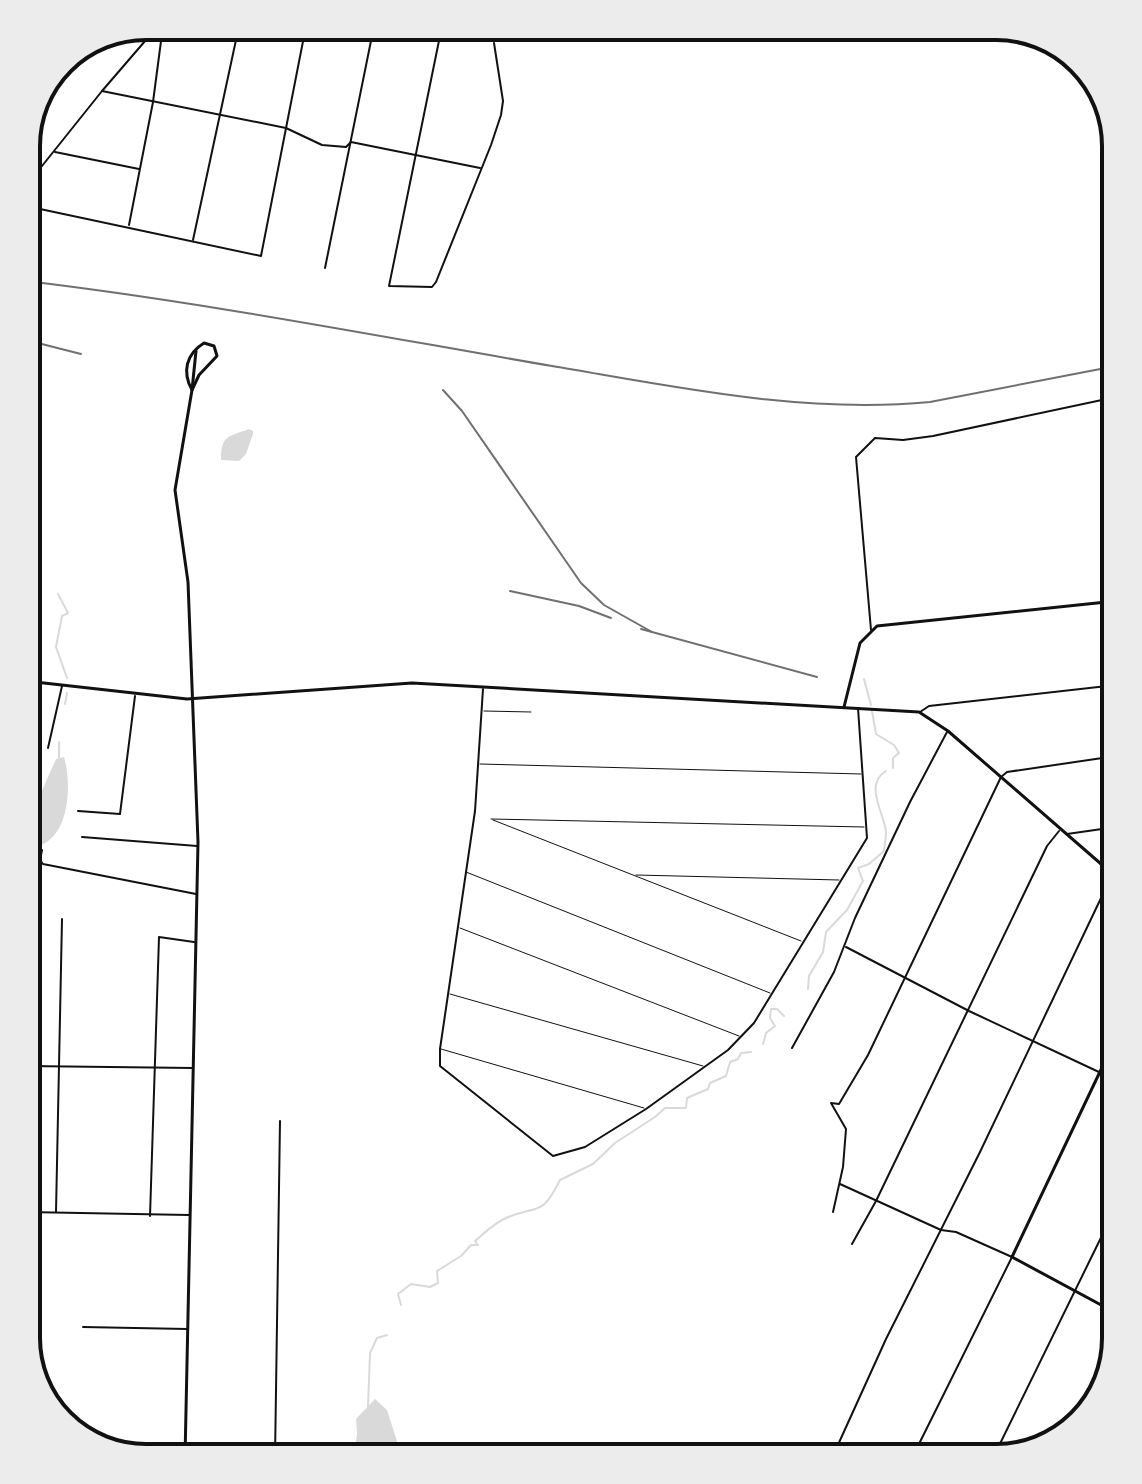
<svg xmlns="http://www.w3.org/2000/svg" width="1142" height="1484" viewBox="0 0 1142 1484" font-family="Roboto,sans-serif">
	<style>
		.water { fill: #d9d9d9 }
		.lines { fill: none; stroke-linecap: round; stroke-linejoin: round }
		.stream { stroke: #d9d9d9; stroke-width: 2 }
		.service { stroke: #111; stroke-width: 1 }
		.minor { stroke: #111; stroke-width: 2 }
		.tertiary { stroke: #111; stroke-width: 3 }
		.rail { stroke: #707070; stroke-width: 2 }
		.rim { fill: none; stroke: #111; stroke-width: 4 }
	</style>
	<rect width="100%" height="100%" fill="#fff"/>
	<!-- water -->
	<g class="water">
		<path d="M 249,429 L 253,431 L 253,434 L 246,454 L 239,461 L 221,460 C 221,435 228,437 249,429 Z"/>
		<path d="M 64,757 C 73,787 69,850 26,847 L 26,820 L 36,804 L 56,759 Z"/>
		<path d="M 375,1399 L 387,1410 L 400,1451 L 397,1458 L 354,1456 L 357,1434 L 356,1419 Z"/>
	</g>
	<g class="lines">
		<!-- stream -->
		<g class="stream">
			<path d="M 58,594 L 68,613 L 62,616 L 56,647 L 67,678"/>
			<path d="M 864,679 L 871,705"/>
			<path d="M 65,704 L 67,693"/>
			<path d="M 872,711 L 876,734 L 894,745 L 899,753 L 893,758 L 893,768"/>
			<path d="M 59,759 L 59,742"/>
			<path d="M 808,989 L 809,976 L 823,952 L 826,932 L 847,910 L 863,881 L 858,868 L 869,864 L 884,851 C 885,844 886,837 886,831 C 883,811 864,784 886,771"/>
			<path d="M 763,1044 L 766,1033 L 775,1026 L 770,1018 L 771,1009 L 777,1009 L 784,1016"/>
			<path d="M 401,1305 L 398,1294 L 411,1284 L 430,1287 L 438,1283 L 437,1271 L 461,1256 L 471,1245 L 478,1245 L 475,1241 C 485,1233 494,1223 506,1218 C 539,1204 541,1218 560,1180 L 593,1164 L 615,1143 L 655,1117 L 665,1108 L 686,1108 L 687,1098 L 708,1089 L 710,1083 L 726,1076 L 730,1062 L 738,1059 L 741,1053 L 751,1052"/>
			<path d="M 368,1407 L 370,1353 L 377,1338 L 387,1335"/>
		</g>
		<!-- service -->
		<g class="service">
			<path d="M 484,711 L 531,712"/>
			<path d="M 480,764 L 861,774"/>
			<path d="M 491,819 L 864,827"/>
			<path d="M 493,820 L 801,941"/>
			<path d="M 466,872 L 770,993"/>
			<path d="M 636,875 L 839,880"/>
			<path d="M 460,928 L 739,1036"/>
			<path d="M 450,994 L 703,1066"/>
			<path d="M 441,1049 L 644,1108"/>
		</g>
		<!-- minor -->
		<g class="minor">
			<path d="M 442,26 L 389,286 L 432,287 L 436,282 L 491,145 L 501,115 L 503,101 L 494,43"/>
			<path d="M 102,91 L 286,128 L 322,145 L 346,147 L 351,142 L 480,168"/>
			<path d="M 55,152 L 139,169"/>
			<path d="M 26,186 L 102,91 L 158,26"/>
			<path d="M 26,206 L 261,256 L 306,26"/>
			<path d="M 129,225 L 153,102 L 163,26"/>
			<path d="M 193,240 L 239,26"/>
			<path d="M 325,268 L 374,26"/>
			<path d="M 871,630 L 856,457 L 875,438 L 903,440 L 933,436 L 1116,397"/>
			<path d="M 483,689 L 475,811 L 440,1049 L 440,1066 L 553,1156 L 585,1147 L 646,1109 L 728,1050 L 754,1023 L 867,838 L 858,708"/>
			<path d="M 920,712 L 929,706 L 1116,685"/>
			<path d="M 48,748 L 62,686"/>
			<path d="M 78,811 L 120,814 L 135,696"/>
			<path d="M 1067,834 L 1116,827"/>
			<path d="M 82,837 L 197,846"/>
			<path d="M 42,850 L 40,860 L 43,864 L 196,894"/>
			<path d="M 846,947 L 969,1011 L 1116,1080"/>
			<path d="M 792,1048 L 834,972 L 855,918 L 910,802 L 947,732"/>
			<path d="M 26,1066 L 193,1068"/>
			<path d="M 840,1184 L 941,1230 L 956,1232 L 1012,1257 L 912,1458"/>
			<path d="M 26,1212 L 189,1215"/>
			<path d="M 56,1212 L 62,919"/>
			<path d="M 833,1212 L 843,1167 L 846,1129 L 831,1103 L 839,1104 L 868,1055 L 1001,777 L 1007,772 L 1116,756"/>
			<path d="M 150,1216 L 159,937 L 194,942"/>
			<path d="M 852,1244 L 876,1201 L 1047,846 L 1059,831"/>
			<path d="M 83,1327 L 187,1329"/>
			<path d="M 187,1456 L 202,1458"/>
			<path d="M 275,1458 L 280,1121"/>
			<path d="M 832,1458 L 886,1339 L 980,1152 L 1112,875"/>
			<path d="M 993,1458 L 1116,1207"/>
		</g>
		<!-- tertiary -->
		<g class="tertiary">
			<path d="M 204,343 L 214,346 L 217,356 L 199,375 L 192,390 C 182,372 186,354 204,343 Z"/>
			<path d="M 26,681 L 187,699 L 412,683 L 919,712 L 948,731 L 1116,877"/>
			<path d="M 844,707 L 860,643 L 877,626 L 1116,601"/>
			<path d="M 1116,1313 L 1012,1257 L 1116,1038"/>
			<path d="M 185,1458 L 198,842 L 188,582 L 175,490 L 192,390 L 196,351"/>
		</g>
		<!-- rail -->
		<g class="rail">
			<path d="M 26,281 C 202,302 377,336 552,366 C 677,387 802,414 930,402 L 1116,366"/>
			<path d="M 26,340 L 81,354"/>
			<path d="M 443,390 L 462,411 L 581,583 L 604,605 L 652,632"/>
			<path d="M 510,591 L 579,606 L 611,618"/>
			<path d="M 641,629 L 817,677"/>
		</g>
	</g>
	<!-- crop -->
	<path d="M0 0H1142V1484H0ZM146 40H996A106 106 0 0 1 1102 146V1338A106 106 0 0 1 996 1444H146A106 106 0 0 1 40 1338V146A106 106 0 0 1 146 40Z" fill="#ececec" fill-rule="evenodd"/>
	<path class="rim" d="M146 40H996A106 106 0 0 1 1102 146V1338A106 106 0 0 1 996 1444H146A106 106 0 0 1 40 1338V146A106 106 0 0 1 146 40Z"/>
</svg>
